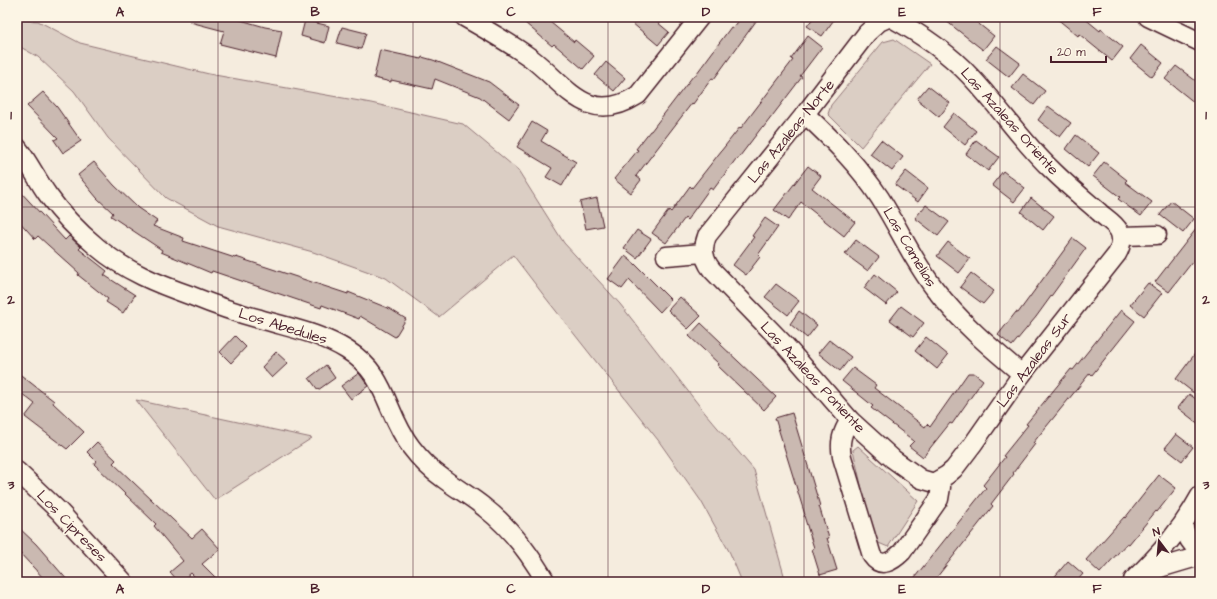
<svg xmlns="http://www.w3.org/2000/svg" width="1217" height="599" viewBox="0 0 1217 599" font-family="'Architects Daughter',sans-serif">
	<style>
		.green { fill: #dbcec4; stroke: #927678 }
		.building { fill: #cab9b1; stroke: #4a1f2b }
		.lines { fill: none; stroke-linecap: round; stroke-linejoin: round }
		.minor-casing { stroke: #4a1f2b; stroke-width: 21 }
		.minor { stroke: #fcf5e5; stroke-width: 18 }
		.grid { fill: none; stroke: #4a1f2b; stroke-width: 1; stroke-opacity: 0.55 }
		.labels { text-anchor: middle; stroke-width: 3.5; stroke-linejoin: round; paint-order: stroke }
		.street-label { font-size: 15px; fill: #4a1f2b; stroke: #fcf5e5 }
		.neatline { fill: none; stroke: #4a1f2b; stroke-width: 1.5 }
		.grid-label { font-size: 13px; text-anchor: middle; font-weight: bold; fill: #4a1f2b }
	</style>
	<rect width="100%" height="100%" fill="#f5ecde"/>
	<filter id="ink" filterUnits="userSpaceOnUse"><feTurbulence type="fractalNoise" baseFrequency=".025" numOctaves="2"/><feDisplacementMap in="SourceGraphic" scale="8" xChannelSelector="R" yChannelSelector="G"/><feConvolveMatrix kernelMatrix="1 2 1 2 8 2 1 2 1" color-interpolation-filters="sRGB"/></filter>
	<g filter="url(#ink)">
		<!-- green -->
		<g class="green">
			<path d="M 17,20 L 38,21 L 80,43 L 209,74 L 371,103 L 463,124 L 518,170 L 564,243 L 620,304 L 705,413 L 754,470 L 786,582 L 742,582 L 730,553 L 701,501 L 658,440 L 545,297 L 513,255 L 439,317 L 386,278 L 313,252 L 218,226 L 166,198 L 108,138 L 74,91 L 38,57 L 17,45 Z"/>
			<path d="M 894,39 L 930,64 L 861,147 L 828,114 L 831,105 L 883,42 Z"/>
			<path d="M 136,400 L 312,438 L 215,500 Z"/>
			<path d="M 858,446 L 918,501 L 888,547 L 874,541 L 853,450 Z"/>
		</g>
		<!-- building -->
		<g class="building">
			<path d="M 191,17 L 230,17 L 265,27 L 282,30 L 276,58 L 220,44 L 224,31 L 190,22 Z"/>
			<path d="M 518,17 L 544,17 L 574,42 L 575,40 L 594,56 L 583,69 L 554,44 L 552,46 Z"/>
			<path d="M 625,17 L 651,17 L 669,32 L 658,45 Z"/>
			<path d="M 742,17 L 759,17 L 714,79 L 712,78 L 693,104 L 692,103 L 636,176 L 641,180 L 631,193 L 614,179 L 638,150 L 636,149 L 650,131 L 651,131 L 693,76 L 694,77 L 731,27 L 733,28 Z"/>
			<path d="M 814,17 L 836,17 L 822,36 L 807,26 Z"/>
			<path d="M 941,17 L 970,17 L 994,36 L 983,50 Z"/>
			<path d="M 1055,17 L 1083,17 L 1100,31 L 1101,29 L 1123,47 L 1112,61 L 1079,34 L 1078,36 Z"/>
			<path d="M 305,20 L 329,26 L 325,43 L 301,36 Z"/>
			<path d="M 342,27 L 366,33 L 361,49 L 337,43 Z"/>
			<path d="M 808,36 L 822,47 L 800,76 L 802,77 L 763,128 L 762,127 L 737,160 L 736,159 L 713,190 L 710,188 L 687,220 L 685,218 L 666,243 L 652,233 L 669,210 L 671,212 L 690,186 L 692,188 L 740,127 L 741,128 L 793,60 L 791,59 Z"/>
			<path d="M 1141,45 L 1163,63 L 1152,77 L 1130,59 Z"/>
			<path d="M 997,46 L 1020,63 L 1009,77 L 986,59 Z"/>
			<path d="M 380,50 L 421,59 L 422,57 L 433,60 L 489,82 L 519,105 L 509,119 L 480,97 L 435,79 L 432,89 L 391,80 L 391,82 L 374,78 Z"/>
			<path d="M 606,62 L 625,78 L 614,91 L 595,75 Z"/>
			<path d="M 1176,66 L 1200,84 L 1200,107 L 1165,79 Z"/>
			<path d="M 1023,74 L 1045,91 L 1034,105 L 1012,88 Z"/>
			<path d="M 928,86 L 950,103 L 939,117 L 917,99 Z"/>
			<path d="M 43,92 L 57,107 L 81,141 L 63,153 L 54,140 L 58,138 L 27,106 Z"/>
			<path d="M 1048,106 L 1071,123 L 1060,137 L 1038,120 Z"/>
			<path d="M 954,113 L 976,131 L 965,145 L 943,127 Z"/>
			<path d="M 532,122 L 547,131 L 541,141 L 576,162 L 562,186 L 546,177 L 552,168 L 517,147 Z"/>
			<path d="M 1076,135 L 1099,153 L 1088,167 L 1066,149 Z"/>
			<path d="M 881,140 L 903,157 L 892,171 L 870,154 Z"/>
			<path d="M 976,140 L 999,157 L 988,171 L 966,154 Z"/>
			<path d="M 94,162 L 114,185 L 138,208 L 157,221 L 153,226 L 184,238 L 183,241 L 235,258 L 236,257 L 348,294 L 348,292 L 390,309 L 406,319 L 395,337 L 360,316 L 359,319 L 322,305 L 321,308 L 212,271 L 211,273 L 161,252 L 162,250 L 111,216 L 113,213 L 97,198 L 78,175 Z"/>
			<path d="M 1104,162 L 1127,180 L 1125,182 L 1152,202 L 1141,216 L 1118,199 L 1120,197 L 1093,176 Z"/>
			<path d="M 808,166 L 821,176 L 812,188 L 855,222 L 844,236 L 801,202 L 788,220 L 774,210 Z"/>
			<path d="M 906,171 L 928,188 L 918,202 L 895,185 Z"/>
			<path d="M 1003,171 L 1025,188 L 1014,202 L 992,185 Z"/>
			<path d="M 17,188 L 65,240 L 69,236 L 81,247 L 79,249 L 107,271 L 104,275 L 135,295 L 123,313 L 106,302 L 108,299 L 78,275 L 79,273 L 38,236 L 35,239 L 17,219 Z"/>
			<path d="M 597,198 L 603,226 L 586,229 L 580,202 Z"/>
			<path d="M 1031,198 L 1054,216 L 1043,230 L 1021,212 Z"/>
			<path d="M 1171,201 L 1194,219 L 1183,233 L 1160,215 Z"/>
			<path d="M 926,205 L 949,222 L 938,236 L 915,218 Z"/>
			<path d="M 765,218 L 778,227 L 758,255 L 760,257 L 746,275 L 733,265 L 754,237 L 752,236 Z"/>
			<path d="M 1200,224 L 1200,252 L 1169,292 L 1155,282 Z"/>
			<path d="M 637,230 L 651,239 L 637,258 L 624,248 Z"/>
			<path d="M 1073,238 L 1086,248 L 1036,317 L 1012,346 L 998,335 L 1016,312 L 1018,313 Z"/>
			<path d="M 856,240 L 879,257 L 868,271 L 845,254 Z"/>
			<path d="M 948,242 L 970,259 L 959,273 L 937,256 Z"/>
			<path d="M 625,256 L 635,264 L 671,300 L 660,312 L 629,280 L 622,289 L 608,279 Z"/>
			<path d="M 971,273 L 994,291 L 983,304 L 960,287 Z"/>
			<path d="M 875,274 L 897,292 L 886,305 L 864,288 Z"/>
			<path d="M 1148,283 L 1162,293 L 1144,316 L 1130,305 Z"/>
			<path d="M 776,284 L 799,301 L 788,315 L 765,297 Z"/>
			<path d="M 680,297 L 701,316 L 688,329 L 668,310 Z"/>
			<path d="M 901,306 L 924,323 L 913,337 L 890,320 Z"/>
			<path d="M 1121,310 L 1135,321 L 1092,375 L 1090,373 L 1033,443 L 1035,444 L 1013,473 L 1014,474 L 991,504 L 993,506 L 933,582 L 911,582 L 986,488 L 983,485 L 1005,457 L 1003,456 L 1028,425 L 1026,424 L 1071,369 L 1073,370 Z"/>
			<path d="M 799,311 L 817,325 L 807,338 L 790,324 Z"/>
			<path d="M 701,323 L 722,343 L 720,344 L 776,397 L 764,410 L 718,366 L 719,364 L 689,336 Z"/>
			<path d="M 235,336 L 246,347 L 231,363 L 220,352 Z"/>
			<path d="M 926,337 L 948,355 L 937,369 L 915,351 Z"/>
			<path d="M 829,340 L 851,357 L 840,371 L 818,353 Z"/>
			<path d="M 1200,347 L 1200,385 L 1194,393 L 1176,379 Z"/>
			<path d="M 276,352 L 288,363 L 272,378 L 262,367 Z"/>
			<path d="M 326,365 L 335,378 L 318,390 L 309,378 Z"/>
			<path d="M 853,368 L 876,385 L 874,388 L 925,427 L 927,424 L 930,427 L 968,373 L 974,373 L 983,380 L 952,424 L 950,423 L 923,457 L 909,446 L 914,441 L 871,408 L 873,406 L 842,381 Z"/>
			<path d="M 17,372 L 54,401 L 53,403 L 84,432 L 67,449 L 25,417 L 35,404 L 17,390 Z"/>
			<path d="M 359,373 L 368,386 L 351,399 L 341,386 Z"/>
			<path d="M 1189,394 L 1200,402 L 1200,425 L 1178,408 Z"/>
			<path d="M 792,413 L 820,506 L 819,506 L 829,538 L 827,538 L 837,570 L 820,575 L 812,549 L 814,548 L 804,516 L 805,515 L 775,418 Z"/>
			<path d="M 1176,434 L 1193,447 L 1182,461 L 1165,448 Z"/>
			<path d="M 97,442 L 116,460 L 113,463 L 192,538 L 202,529 L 220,549 L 202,564 L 220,582 L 200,582 L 191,573 L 181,582 L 179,582 L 170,572 L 183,561 L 154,526 L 156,524 L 94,464 L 96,461 L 87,452 Z"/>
			<path d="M 1159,475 L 1176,488 L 1157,512 L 1156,511 L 1129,544 L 1127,543 L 1100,573 L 1086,560 L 1124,517 L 1125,518 Z"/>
			<path d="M 17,526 L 36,544 L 69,582 L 47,582 L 17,550 Z"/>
			<path d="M 1068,561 L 1083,574 L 1076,582 L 1050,582 Z"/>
		</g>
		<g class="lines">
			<!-- minor casing -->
			<g class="minor-casing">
				<g id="minor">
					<path d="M 464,17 C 487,30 510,43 532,59 C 567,86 588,127 638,95 L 700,17"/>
					<path d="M 890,17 C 919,33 947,51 970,76 C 999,106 1021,141 1052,170 C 1067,185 1083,198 1099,212 C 1105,218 1115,223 1119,231 C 1123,239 1121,247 1117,254 L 1022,374 L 973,444 L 954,469 L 947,475 L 935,482 L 931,482 L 921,479 L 893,459 L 850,420 L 783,343 L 712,270 C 703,259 702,249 707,236 L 805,114 L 867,33 L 879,22 Z"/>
					<path d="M 1148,17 L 1200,42"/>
					<path d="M 805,114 C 833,140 859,166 880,198 C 899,228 913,261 935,289 C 960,322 991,348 1022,374"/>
					<path d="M 17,147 C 29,162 37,180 48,195 C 62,215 79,232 97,247 C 125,271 158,284 192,296 C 214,305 237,313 260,319 C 290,328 320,333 347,350 C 388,375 385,413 411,447 C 420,459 431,470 444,479 C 457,489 472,497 485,508 C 511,528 530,554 546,582"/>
					<path d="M 1121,236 L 1157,235"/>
					<path d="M 666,256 L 703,253"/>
					<path d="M 850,420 C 842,432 839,442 842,457 L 872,556 C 881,569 893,561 902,552 L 939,499 L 941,487 L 939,480"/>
					<path d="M 17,471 L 60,512 L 124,582"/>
					<path d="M 1183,525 C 1186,536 1191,545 1200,552"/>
					<path d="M 1142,576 L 1163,567 L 1200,556"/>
					<path d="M 1133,580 C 1160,554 1182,529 1200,496"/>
				</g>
			</g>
			<!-- minor -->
			<use href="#minor" class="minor"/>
		</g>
	</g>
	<!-- grid -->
	<path class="grid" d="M 218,17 L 218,582M 413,17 L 413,582M 608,17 L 608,582M 804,17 L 804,582M 1000,17 L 1000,582M 17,207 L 1200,207M 17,392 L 1200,392"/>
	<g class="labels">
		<!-- street labels -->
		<g class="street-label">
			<text transform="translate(1010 121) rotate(48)" y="5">Las Azaleas Oriente</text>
			<text transform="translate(791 131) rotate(-51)" y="5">Las Azaleas Norte</text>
			<text transform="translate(910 247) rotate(59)" y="5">Las Camelias</text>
			<text transform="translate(283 326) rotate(17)" y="5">Los Abedules</text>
			<text transform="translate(1034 360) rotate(-53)" y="5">Las Azaleas Sur</text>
			<text transform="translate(813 377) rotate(47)" y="5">Las Azaleas Poniente</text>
			<text transform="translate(72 526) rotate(46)" y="5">Los Cipreses</text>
		</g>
	</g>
	<!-- margin -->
	<rect width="1217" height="599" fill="none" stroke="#fcf5e5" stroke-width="44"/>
	<!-- north arrow -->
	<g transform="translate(1159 541) rotate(344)" stroke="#fcf5e5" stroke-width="3" paint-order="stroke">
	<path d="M0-3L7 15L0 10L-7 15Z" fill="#4a1f2b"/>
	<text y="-6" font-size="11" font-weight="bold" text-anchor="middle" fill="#4a1f2b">N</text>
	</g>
	<!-- scale -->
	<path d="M1051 56v6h55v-6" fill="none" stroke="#4a1f2b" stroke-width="2"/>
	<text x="1057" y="56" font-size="12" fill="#4a1f2b" stroke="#fcf5e5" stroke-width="3" paint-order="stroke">20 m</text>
	<rect x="22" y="22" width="1173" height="555" class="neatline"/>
	<g class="grid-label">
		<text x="120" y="16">A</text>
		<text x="315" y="16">B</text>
		<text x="511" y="16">C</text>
		<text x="706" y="16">D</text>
		<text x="902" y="16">E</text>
		<text x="1097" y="16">F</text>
		<text x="11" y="119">1</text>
		<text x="1206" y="119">1</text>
		<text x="11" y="304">2</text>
		<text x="1206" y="304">2</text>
		<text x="11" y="489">3</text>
		<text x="1206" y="489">3</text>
		<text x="120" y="593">A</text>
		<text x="315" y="593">B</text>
		<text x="511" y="593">C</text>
		<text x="706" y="593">D</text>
		<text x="902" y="593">E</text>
		<text x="1097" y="593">F</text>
	</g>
</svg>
